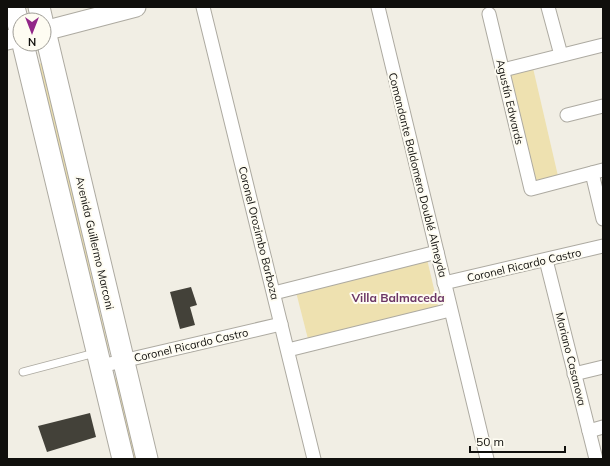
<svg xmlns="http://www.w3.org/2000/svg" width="610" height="466" viewBox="0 0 610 466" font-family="Mulish,sans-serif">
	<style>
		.green { fill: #eee1b0 }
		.building { fill: #434139 }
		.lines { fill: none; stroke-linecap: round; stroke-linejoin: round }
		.lane-casing { stroke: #adaaa1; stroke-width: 9 }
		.street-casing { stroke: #adaaa1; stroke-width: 15 }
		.secondary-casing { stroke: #adaaa1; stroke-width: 21 }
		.primary-casing { stroke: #adaaa1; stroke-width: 23 }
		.lane { stroke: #fff; stroke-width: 7 }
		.street { stroke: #fff; stroke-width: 13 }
		.secondary { stroke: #fff; stroke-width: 19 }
		.primary { stroke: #fff; stroke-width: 21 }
		.labels { text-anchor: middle; stroke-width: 4; stroke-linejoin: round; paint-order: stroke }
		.street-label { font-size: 11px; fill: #100f0c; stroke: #fefcf2 }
		.neighbourhood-label { font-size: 12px; font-weight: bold; fill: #6c3665; stroke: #fefcf2 }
	</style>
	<rect width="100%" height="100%" fill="#f1eee4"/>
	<!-- green -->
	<g class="green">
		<path d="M 42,63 L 109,350 L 103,352 L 34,65 Z"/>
		<path d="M 533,68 L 558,176 L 535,183 L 509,75 Z"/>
		<path d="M 427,259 L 438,306 L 308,339 L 296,292 Z"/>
		<path d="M 118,377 L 137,459 L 129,459 L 110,379 Z"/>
	</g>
	<!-- building -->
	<g class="building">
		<path d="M 191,287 L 197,305 L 190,307 L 195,325 L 180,329 L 170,292 Z"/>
		<path d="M 90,413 L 96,437 L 47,452 L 38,426 Z"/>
	</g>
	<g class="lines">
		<!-- lane casing -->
		<g class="lane-casing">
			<path id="lane" d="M 23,372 L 95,353"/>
		</g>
		<!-- street casing -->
		<g class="street-casing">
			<g id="street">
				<path d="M 203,7 L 314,459"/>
				<path d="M 378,7 L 487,459"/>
				<path d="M 548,7 L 561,55"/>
				<path d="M 489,14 L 531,189 L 603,170"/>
				<path d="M 503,70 L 603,45"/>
				<path d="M 567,115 L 603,106"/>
				<path d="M 592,173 L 603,219"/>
				<path d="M 546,260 L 596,459"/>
				<path d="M 444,283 L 603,246"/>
				<path d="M 274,293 L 437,252"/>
				<path d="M 288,350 L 450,310"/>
				<path d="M 101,366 L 281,324"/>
				<path d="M 574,374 L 603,367"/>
				<path d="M 589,431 L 603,427"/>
			</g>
		</g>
		<!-- secondary casing -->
		<g class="secondary-casing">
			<g id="secondary">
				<path d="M 44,31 L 136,7"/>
				<path d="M 7,40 L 20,37"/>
			</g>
		</g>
		<!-- primary casing -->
		<g class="primary-casing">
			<g id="primary">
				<path d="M 14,7 L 20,31"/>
				<path d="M 39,7 L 42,20"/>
				<path d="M 44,27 L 147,459"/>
				<path d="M 23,44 L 123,459"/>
			</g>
		</g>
		<!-- lane -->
		<use href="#lane" class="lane"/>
		<!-- street -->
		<use href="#street" class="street"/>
		<!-- secondary -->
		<use href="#secondary" class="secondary"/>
		<!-- primary -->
		<use href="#primary" class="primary"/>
	</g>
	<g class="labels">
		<!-- street labels -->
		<g class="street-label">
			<text transform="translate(510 102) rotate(77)" y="4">Agustín Edwards</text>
			<text transform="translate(418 175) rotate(76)" y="4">Comandante Baldomero Doublé Almeyda</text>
			<text transform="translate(259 233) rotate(76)" y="4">Coronel Orozimbo Barboza</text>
			<text transform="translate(95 243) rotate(77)" y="4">Avenida Guillermo Marconi</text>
			<text transform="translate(524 265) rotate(-13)" y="4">Coronel Ricardo Castro</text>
			<text transform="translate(191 345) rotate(-13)" y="4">Coronel Ricardo Castro</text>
			<text transform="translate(571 359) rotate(76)" y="4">Mariano Casanova</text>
		</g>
		<!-- neighbourhood labels -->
		<g class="neighbourhood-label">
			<text x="398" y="302">Villa Balmaceda</text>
		</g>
	</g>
	<!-- border -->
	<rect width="610" height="466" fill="none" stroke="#100f0c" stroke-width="16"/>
	<!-- north arrow -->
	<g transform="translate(32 32) rotate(180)"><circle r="19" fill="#fefcf2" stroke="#9f9d96"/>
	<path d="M0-3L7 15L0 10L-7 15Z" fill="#922688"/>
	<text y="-6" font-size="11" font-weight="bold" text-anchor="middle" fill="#100f0c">N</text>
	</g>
	<!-- scale -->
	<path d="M470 446v6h95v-6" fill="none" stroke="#100f0c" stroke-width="2"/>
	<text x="476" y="446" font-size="12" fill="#100f0c" stroke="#fefcf2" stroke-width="3" paint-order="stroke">50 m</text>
</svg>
